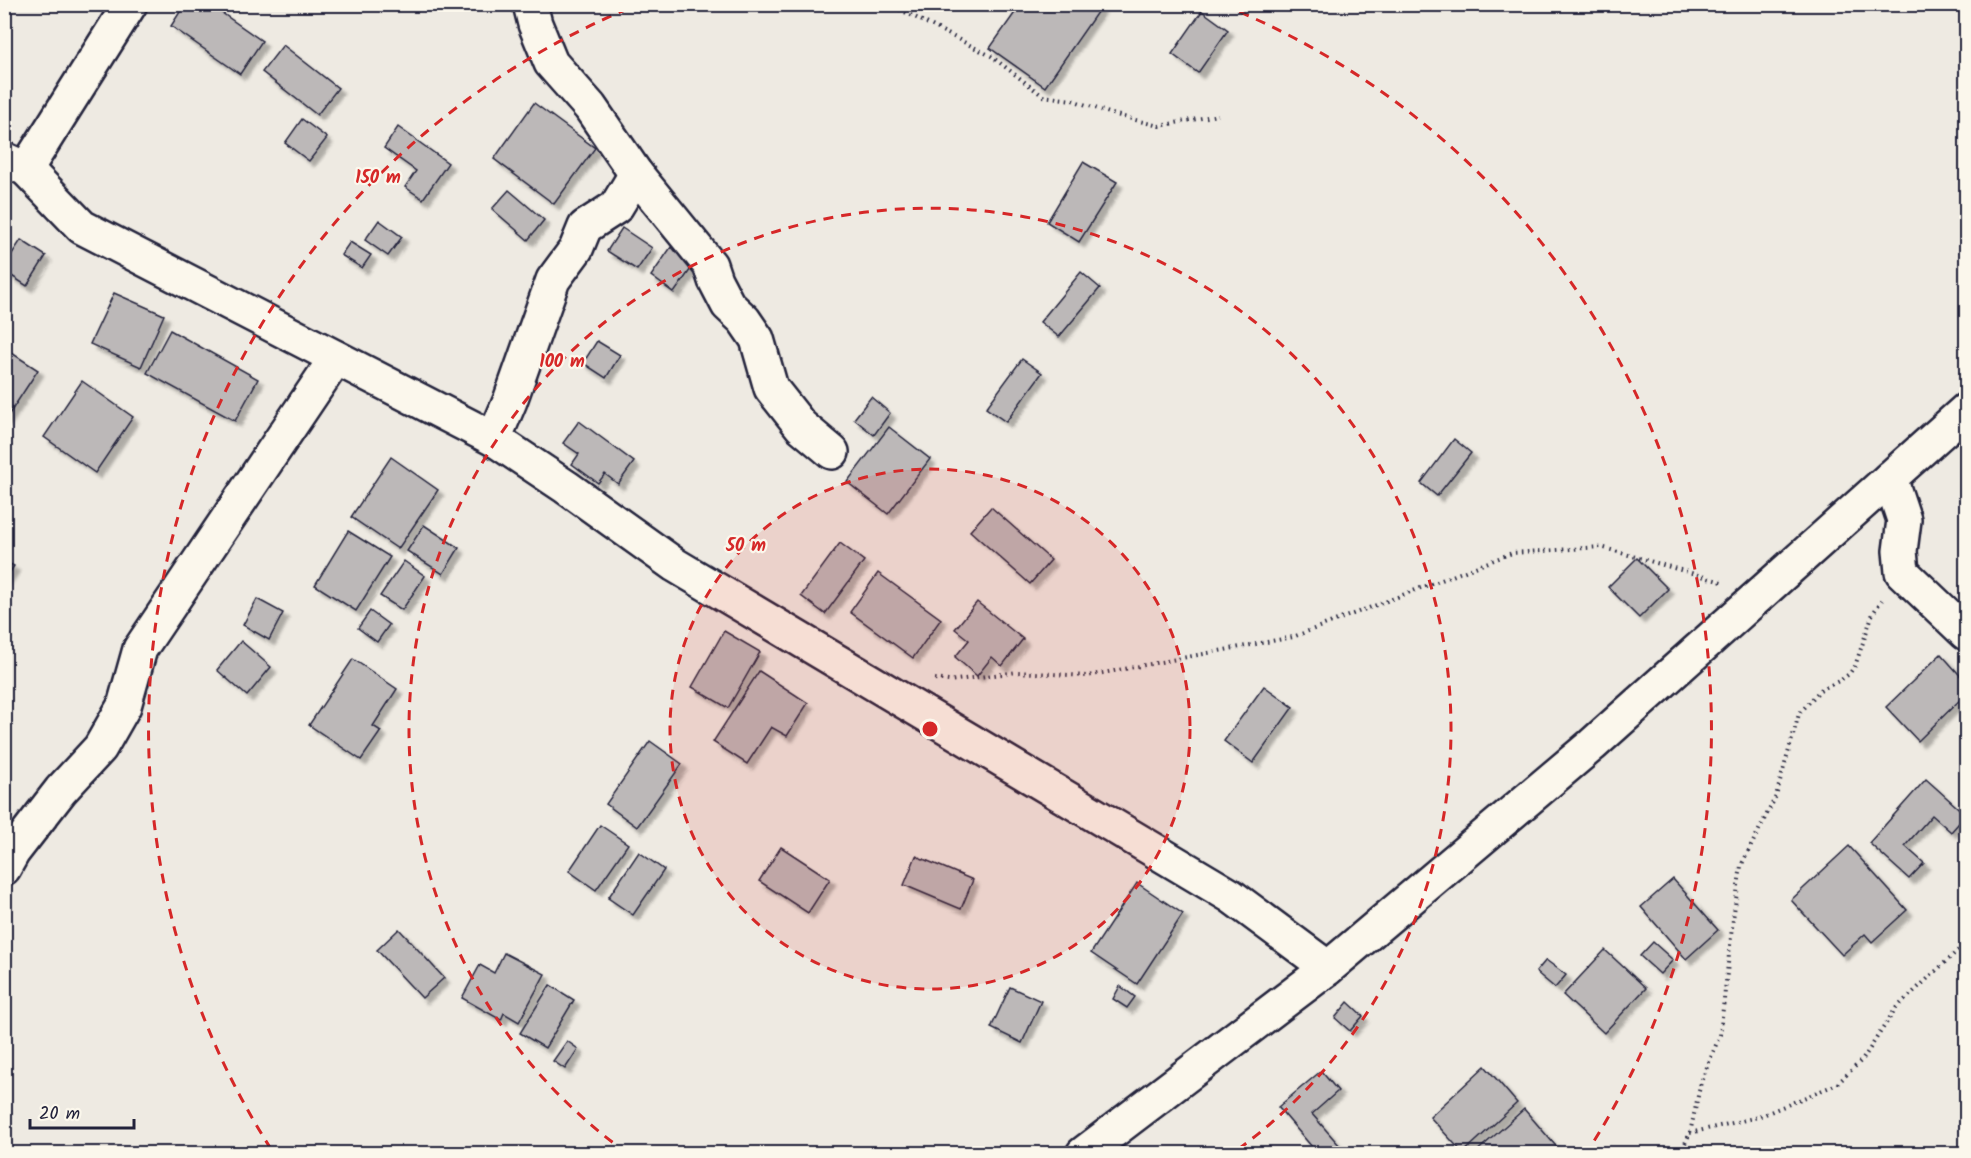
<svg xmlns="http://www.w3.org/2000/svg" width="1971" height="1158" viewBox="0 0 1971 1158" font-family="Kalam,sans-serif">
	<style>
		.building { fill: #bcb8b8; stroke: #22223b; stroke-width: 1.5; filter: url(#shadow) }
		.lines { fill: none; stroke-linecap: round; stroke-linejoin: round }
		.minor-casing { stroke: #22223b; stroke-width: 38 }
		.path { stroke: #22223b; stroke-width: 4; stroke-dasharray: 1.5 4.5; stroke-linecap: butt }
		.minor { stroke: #fbf7ec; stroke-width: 33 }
		.ring { fill: none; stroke: #d62828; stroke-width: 3; stroke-dasharray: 10 8 }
		.centre { fill: #d62828; stroke: #fbf7ec; stroke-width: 3 }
		.ring-label { font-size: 18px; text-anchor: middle; font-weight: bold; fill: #d62828; stroke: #fbf7ec; stroke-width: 4.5; stroke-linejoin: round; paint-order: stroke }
	</style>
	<defs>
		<filter id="shadow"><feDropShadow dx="5.5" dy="5.5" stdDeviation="1.5" flood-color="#0004"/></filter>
	</defs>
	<rect width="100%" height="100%" fill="#eeeae2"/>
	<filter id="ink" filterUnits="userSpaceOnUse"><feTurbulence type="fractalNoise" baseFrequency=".0167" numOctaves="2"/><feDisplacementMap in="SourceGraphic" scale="12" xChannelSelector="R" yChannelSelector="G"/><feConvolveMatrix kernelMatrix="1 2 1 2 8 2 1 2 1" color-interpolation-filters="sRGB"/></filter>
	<g filter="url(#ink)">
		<!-- building -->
		<g class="building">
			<path d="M 185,4 L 209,4 L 262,41 L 240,74 L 171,26 Z"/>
			<path d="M 1021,4 L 1095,4 L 1100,8 L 1045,87 L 990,48 Z"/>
			<path d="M 1202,11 L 1228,30 L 1198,73 L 1172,54 Z"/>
			<path d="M 283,45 L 338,88 L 317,115 L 262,72 Z"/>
			<path d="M 534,103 L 595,148 L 554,204 L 494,159 Z"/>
			<path d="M 302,119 L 327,138 L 309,161 L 285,143 Z"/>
			<path d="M 398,127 L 448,163 L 423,199 L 405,187 L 416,171 L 384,148 Z"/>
			<path d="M 1083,162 L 1117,182 L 1079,242 L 1047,222 Z"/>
			<path d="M 509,190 L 544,220 L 528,240 L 492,209 Z"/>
			<path d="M 379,220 L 402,237 L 388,256 L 365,240 Z"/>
			<path d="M 622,228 L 652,248 L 637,270 L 607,251 Z"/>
			<path d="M 21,240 L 46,256 L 27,286 L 4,271 L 4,266 Z"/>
			<path d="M 676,240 L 700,256 L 674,293 L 651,276 Z"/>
			<path d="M 350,242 L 371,255 L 362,268 L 341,255 Z"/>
			<path d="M 1081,272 L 1100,288 L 1059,337 L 1040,322 Z"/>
			<path d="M 114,293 L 164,315 L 141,367 L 90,344 Z"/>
			<path d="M 170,330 L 258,379 L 235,421 L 147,373 Z"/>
			<path d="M 597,341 L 620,355 L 606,378 L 583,363 Z"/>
			<path d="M 4,348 L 38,370 L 4,422 Z"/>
			<path d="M 1022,359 L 1042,373 L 1006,422 L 986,408 Z"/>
			<path d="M 82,381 L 133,417 L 95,473 L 44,437 Z"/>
			<path d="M 871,397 L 890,413 L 874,435 L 854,419 Z"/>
			<path d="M 579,421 L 634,462 L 618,484 L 605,474 L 598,483 L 572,464 L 579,454 L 563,443 Z"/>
			<path d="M 889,427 L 930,459 L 888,514 L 847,482 Z"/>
			<path d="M 1454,439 L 1471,453 L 1437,496 L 1421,483 Z"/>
			<path d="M 391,457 L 438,490 L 398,549 L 351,517 Z"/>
			<path d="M 991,507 L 1051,560 L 1030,584 L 970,531 Z"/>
			<path d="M 424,525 L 459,548 L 443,574 L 407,551 Z"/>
			<path d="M 348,531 L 390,557 L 356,611 L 315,585 Z"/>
			<path d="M 840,543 L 864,561 L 825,614 L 801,596 Z"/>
			<path d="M 1637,558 L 1668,589 L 1639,618 L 1608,587 Z"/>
			<path d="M 4,561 L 14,566 L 4,581 Z"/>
			<path d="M 404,561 L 425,576 L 402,610 L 380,596 Z"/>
			<path d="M 878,573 L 941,619 L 913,658 L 850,612 Z"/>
			<path d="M 257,599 L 283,613 L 269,640 L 243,625 Z"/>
			<path d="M 977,602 L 1023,639 L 1002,666 L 992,657 L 977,676 L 955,657 L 969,640 L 955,629 Z"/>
			<path d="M 370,611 L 389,625 L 377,642 L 358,628 Z"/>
			<path d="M 724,631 L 760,652 L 728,708 L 692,687 Z"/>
			<path d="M 241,641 L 271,667 L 247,696 L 217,670 Z"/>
			<path d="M 1941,654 L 1966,682 L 1966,694 L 1918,741 L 1886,707 Z"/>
			<path d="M 353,659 L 397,689 L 373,726 L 381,731 L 361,760 L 309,725 Z"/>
			<path d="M 759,671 L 808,703 L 787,736 L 771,727 L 747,764 L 713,742 Z"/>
			<path d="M 1264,686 L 1293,707 L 1253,763 L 1224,741 Z"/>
			<path d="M 650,741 L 682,764 L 637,827 L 606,804 Z"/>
			<path d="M 1926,779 L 1966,815 L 1951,832 L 1932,815 L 1905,846 L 1924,863 L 1909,879 L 1869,843 Z"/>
			<path d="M 600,825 L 628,844 L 596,890 L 569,871 Z"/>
			<path d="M 1849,846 L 1907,910 L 1872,942 L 1865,934 L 1842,955 L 1791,900 Z"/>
			<path d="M 781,847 L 830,879 L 808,913 L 759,881 Z"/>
			<path d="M 639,852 L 664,870 L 633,915 L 608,898 Z"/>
			<path d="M 916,856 L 973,880 L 961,909 L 904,885 Z"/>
			<path d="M 1673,879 L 1718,930 L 1686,959 L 1641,907 Z"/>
			<path d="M 1137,883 L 1183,914 L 1137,984 L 1091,953 Z"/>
			<path d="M 399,929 L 444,978 L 422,998 L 377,950 Z"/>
			<path d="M 1653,942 L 1673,960 L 1660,974 L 1640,956 Z"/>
			<path d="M 1605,950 L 1646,988 L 1604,1033 L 1563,995 Z"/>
			<path d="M 504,953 L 545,974 L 519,1022 L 504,1013 L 501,1020 L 462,998 L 480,965 L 494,973 Z"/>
			<path d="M 1546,960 L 1566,975 L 1555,988 L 1536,972 Z"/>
			<path d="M 550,985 L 574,1000 L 545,1048 L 520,1033 Z"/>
			<path d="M 1120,986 L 1135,997 L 1127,1008 L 1113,999 Z"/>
			<path d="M 1010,987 L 1041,1001 L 1022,1043 L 991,1028 Z"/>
			<path d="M 1348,1002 L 1363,1016 L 1350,1031 L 1335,1018 Z"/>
			<path d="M 567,1041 L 578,1049 L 565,1069 L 553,1061 Z"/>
			<path d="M 1485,1066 L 1517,1103 L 1463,1153 L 1430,1117 Z"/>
			<path d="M 1321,1071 L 1338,1091 L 1312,1114 L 1347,1154 L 1318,1154 L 1278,1107 Z"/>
			<path d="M 1524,1109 L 1561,1152 L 1559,1154 L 1530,1154 L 1525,1148 L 1518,1154 L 1474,1154 Z"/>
		</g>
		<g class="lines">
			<!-- minor casing -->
			<g class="minor-casing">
				<g id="minor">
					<path d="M 530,4 L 535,24 L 551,63 L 590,107 L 636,174 L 710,265 L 715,280 L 728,305 L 744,320 L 757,339 L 771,388 L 801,426 L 832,452"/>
					<path d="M 4,159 L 26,169 L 82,227 L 494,439 L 566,487 L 675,565 L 1231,896 L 1328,968"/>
					<path d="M 26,169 L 130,4"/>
					<path d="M 494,439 L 510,401 L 553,280 L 576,249 L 585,227 L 616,207 L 636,174"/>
					<path d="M 1890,478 L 1904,520 L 1900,551 L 1902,572 L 1966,633"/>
					<path d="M 4,868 L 13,852 L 61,790 L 100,748 L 124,706 L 140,649 L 336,358"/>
					<path d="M 1083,1154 L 1328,968 L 1592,745 L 1966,410"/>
				</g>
			</g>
			<!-- path -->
			<g class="path">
				<path d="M 889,4 L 991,56 L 1043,96 L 1072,100 L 1112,114 L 1159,126 L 1218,115"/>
				<path d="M 935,679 L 949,681 L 1017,672 L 1087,676 L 1293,637 L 1512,553 L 1601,547 L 1722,582"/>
				<path d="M 1690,1133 L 1758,1117 L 1837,1084 L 1863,1059 L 1896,1008 L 1966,943"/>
				<path d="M 1680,1154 L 1690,1133 L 1701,1082 L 1720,1035 L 1733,919 L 1741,866 L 1776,796 L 1799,714 L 1820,690 L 1841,680 L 1849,674 L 1855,666 L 1873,613 L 1882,600"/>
			</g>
			<!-- minor -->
			<use href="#minor" class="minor"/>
		</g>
	</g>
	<!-- distance rings -->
	<circle cx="930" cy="729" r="260" fill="#d62828" fill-opacity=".12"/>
	<g class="ring">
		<circle cx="930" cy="729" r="260"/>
		<path d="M627 1153A521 521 0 1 1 1233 1153"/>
		<path d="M271 1149A781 781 0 0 1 637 5M1223 5A781 781 0 0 1 1589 1149"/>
	</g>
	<circle cx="930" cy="729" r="9" class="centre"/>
	<g class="ring-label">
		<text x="378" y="183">150 m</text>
		<text x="562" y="367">100 m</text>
		<text x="746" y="551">50 m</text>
	</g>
	<!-- margin -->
	<rect width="1971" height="1158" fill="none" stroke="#fbf7ec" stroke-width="24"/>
	<rect x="12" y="12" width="1947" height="1134" fill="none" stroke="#22223b" stroke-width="2" filter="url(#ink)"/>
	<!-- scale -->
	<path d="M30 1119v9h104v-9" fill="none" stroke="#22223b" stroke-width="3"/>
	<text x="39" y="1119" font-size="18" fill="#22223b" stroke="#fbf7ec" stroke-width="4.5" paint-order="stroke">20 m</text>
</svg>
